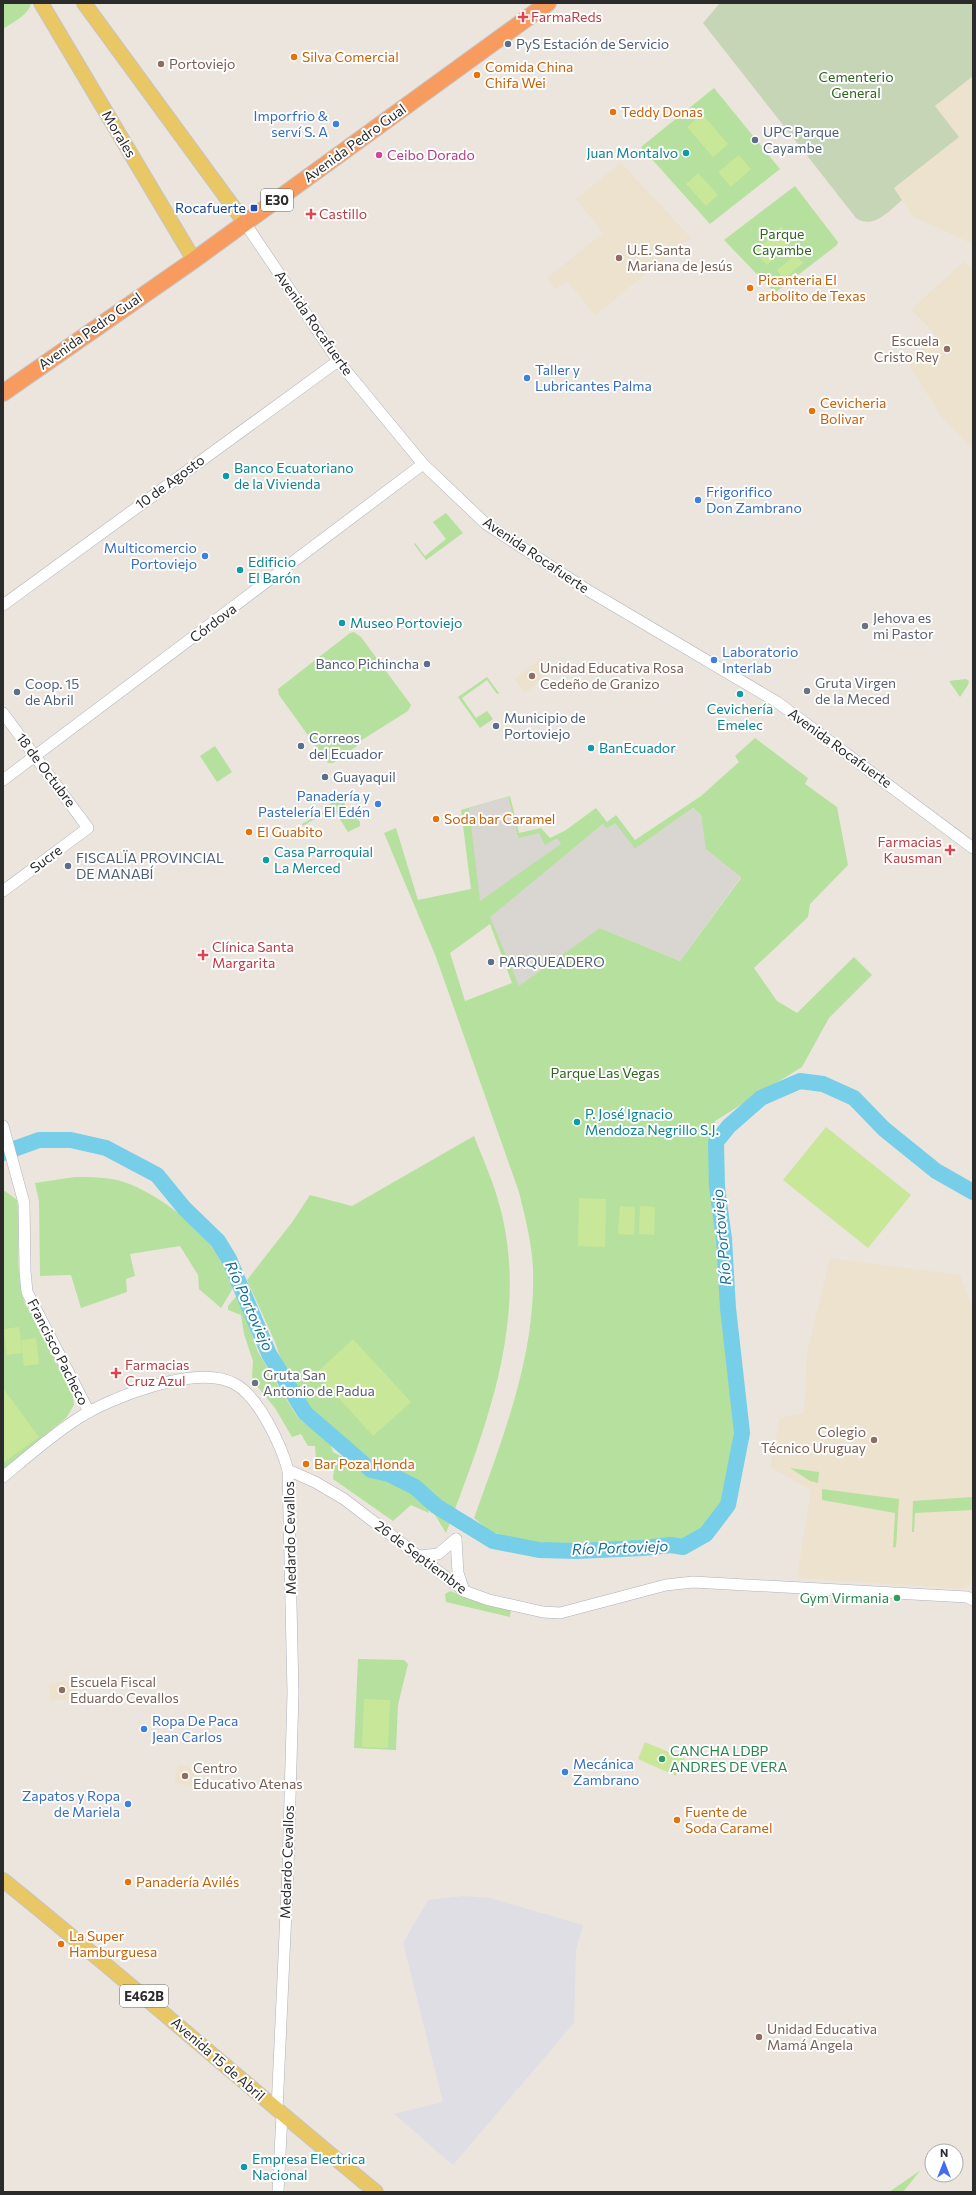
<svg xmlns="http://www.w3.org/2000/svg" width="976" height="2195" viewBox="0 0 976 2195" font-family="Commissioner,sans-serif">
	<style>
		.industrial { fill: #e0dee5 }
		.education { fill: #ede2ce }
		.green { fill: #b6e09d; fill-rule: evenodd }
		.cemetery { fill: #c6d5b6 }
		.pitch { fill: #c8e799 }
		.plaza { fill: #d9d5d0 }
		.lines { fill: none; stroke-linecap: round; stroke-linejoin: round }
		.river { stroke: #76cee9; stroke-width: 16 }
		.minor-casing { stroke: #aeb1bb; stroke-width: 12 }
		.major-casing { stroke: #c4c4c4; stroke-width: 16 }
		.highway-casing { stroke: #c4c4c4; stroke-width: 18 }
		.minor { stroke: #fff; stroke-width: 11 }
		.major { stroke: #eac765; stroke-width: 14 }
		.highway { stroke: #f79b5e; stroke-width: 16 }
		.health-dot { fill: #e0444e; stroke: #fff; stroke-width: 1.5 }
		.service-dot { fill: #5c6f8a; stroke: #fff; stroke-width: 1.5 }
		.food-dot { fill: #e8710a; stroke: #fff; stroke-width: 1.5 }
		.education-dot { fill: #8d6e63; stroke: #fff; stroke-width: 1.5 }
		.shop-dot { fill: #3f7fe0; stroke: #fff; stroke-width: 1.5 }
		.culture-dot { fill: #0f9aa8; stroke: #fff; stroke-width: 1.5 }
		.hotel-dot { fill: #d1479c; stroke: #fff; stroke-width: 1.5 }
		.transit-dot { fill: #1a4fb4; stroke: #fff; stroke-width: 1.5 }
		.worship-dot { fill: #6b7280; stroke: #fff; stroke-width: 1.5 }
		.leisure-dot { fill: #2e9e5b; stroke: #fff; stroke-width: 1.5 }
		.labels { text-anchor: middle; stroke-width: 4; stroke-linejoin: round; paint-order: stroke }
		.shield { fill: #fff; stroke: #6b6b6b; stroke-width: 1 }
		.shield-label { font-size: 13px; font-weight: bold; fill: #2b2b2b }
		.health-label { font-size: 14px; fill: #be3a42; stroke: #fff; text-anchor: start }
		.service-label { font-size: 14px; fill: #4e5e75; stroke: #fff; text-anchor: start }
		.food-label { font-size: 14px; fill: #c56008; stroke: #fff; text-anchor: start }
		.education-label { font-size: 14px; fill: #785e54; stroke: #fff; text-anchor: start }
		.park-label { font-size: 14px; fill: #2f651e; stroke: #fff }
		.shop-label { font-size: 14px; fill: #366cbe; stroke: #fff; text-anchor: start }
		.street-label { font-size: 14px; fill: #2b2b2b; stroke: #fff }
		.culture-label { font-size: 14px; fill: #0d838f; stroke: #fff; text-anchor: start }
		.hotel-label { font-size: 14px; fill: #b23c85; stroke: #fff; text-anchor: start }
		.transit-label { font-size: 14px; fill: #164399; stroke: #fff; text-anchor: end }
		.worship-label { font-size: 14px; fill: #5b616d; stroke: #fff; text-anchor: start }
		.leisure-label { font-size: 14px; fill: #27864d; stroke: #fff; text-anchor: end }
		.water-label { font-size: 15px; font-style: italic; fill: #146e96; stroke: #fff }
	</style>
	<rect width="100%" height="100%" fill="#ece5de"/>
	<!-- industrial -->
	<path class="industrial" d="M 463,1896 L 490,1898 L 583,1925 L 576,1950 L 574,2023 L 453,2165 L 394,2114 L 443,2102 L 403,1943 L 428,1900 Z"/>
	<!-- education -->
	<g class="education">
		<path d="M 973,76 L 973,244 L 912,216 L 894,188 L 959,137 L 935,106 Z"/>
		<path d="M 621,163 L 691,238 L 595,315 L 567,281 L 556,289 L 547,278 L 603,233 L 576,199 Z"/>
		<path d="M 963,262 L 973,268 L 973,450 L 941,416 L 908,363 L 936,335 L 911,310 Z"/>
		<path d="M 540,659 L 550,672 L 525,693 L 514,679 Z"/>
		<path d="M 830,1258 L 960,1275 L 973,1309 L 973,1569 L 970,1585 L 963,1589 L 797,1578 L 811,1490 L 770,1467 L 771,1463 L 780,1418 L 804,1413 L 807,1352 Z"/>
		<path d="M 75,1680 L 76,1697 L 50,1701 L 49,1684 Z"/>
		<path d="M 178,1765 L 197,1768 L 193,1787 L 174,1783 Z"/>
	</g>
	<!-- green -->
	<g class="green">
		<path d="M 3,3 L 31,3 C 30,14 12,23 3,29 Z"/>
		<path d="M 714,88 L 780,169 L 710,224 L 641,147 Z"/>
		<path d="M 795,186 L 838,242 L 837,245 L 776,292 L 774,292 L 724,240 Z"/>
		<path d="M 446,513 L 463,533 L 426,560 L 414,544 L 415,543 L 425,556 L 446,539 L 433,522 Z"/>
		<path d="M 354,632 L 361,637 L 411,705 L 408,711 L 357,743 L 357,746 L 333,763 L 328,763 L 279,695 L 278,689 L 350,633 Z"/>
		<path d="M 487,677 L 499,693 L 497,694 L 487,680 L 462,698 L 476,718 L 487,711 L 493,719 L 480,728 L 458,697 Z"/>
		<path d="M 966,679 L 969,681 L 968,685 L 960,697 L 949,681 Z"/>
		<path d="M 755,738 L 808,778 L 805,784 L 837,807 L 848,865 L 810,904 L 808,917 L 754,968 L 777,1001 L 797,1013 L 854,957 L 872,975 L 829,1018 L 802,1067 L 715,1121 L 711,1139 L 710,1165 L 720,1260 L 721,1308 L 735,1423 L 726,1496 L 711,1523 L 699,1533 L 681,1540 L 567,1545 L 523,1541 L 491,1532 L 474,1518 C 503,1437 536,1356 533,1269 C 532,1243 525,1217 519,1192 L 436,957 L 384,833 L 396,828 L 418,900 L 471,889 L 461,810 L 510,796 L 519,833 L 541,828 L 550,838 L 566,830 L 596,808 L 607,822 L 616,815 L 635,840 L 701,796 L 739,762 L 735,756 ZM 508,797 L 518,838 L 545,845 L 480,900 ZM 693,808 L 701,815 L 705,849 L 741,878 L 680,961 L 600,928 L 490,918 L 603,824 L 606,829 L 615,824 L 635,849 ZM 490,924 L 512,983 L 465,1001 L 450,953 Z"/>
		<path d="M 215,746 L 232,772 L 217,782 L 200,756 Z"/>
		<path d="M 339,797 L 360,822 L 360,826 L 348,832 L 333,808 L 303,826 L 302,824 L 332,807 L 330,804 Z"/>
		<path d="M 474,1136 C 483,1159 494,1183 500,1207 C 530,1320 485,1429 446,1533 L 414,1481 L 377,1463 L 351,1446 L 308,1409 L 287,1377 L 275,1342 L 247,1280 L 293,1221 L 310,1195 L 352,1206 Z"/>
		<path d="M 75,1177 C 91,1177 108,1177 124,1182 C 160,1195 197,1224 219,1256 C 225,1265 230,1276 235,1285 L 221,1308 L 199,1289 L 198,1275 L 180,1246 L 130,1254 L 135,1276 L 126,1279 L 127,1292 L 81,1308 L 71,1275 L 40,1276 L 39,1201 L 35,1183 Z"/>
		<path d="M 3,1191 L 5,1191 L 17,1200 C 21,1233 14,1269 24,1301 L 73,1394 L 74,1405 L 66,1418 L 3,1469 Z"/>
		<path d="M 238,1294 L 258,1352 L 285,1397 L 298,1418 L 321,1436 L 331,1446 L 333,1452 L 352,1462 L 359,1471 L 373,1478 L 392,1479 L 413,1492 L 426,1502 L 429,1513 L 411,1505 L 393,1521 L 333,1479 L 334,1469 L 316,1459 L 315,1446 L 308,1446 L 301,1434 L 292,1437 L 275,1408 L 256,1385 L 252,1377 L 253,1361 L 244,1334 L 241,1315 L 228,1310 L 228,1306 Z"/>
		<path d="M 790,1468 L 819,1472 L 818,1483 L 810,1481 Z"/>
		<path d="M 822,1489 L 899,1499 L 896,1547 L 893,1548 L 895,1513 L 822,1500 Z"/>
		<path d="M 973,1497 L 973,1510 L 915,1513 L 914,1532 L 912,1532 L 913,1501 Z"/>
		<path d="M 450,1591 L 491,1606 L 511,1610 L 510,1617 L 446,1602 L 445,1594 Z"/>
		<path d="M 358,1659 L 404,1660 L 408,1664 L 398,1705 L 396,1750 L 354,1748 Z"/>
		<path d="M 920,2171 L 903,2192 L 889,2192 L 918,2172 Z"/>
	</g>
	<!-- cemetery -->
	<path class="cemetery" d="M 720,3 L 973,3 L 973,76 L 935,106 L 959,137 L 894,188 L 902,200 C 889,211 873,230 856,218 L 703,23 Z"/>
	<!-- pitch -->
	<g class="pitch">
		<path d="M 702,114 L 728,144 L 713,157 L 687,127 Z"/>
		<path d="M 739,155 L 751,169 L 731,187 L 718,172 Z"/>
		<path d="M 698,173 L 718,195 L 706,206 L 686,184 Z"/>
		<path d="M 781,227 L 794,240 L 767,265 L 755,252 Z"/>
		<path d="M 796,254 L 803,263 L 784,279 L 777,270 Z"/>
		<path d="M 826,1127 L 911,1195 L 868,1248 L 783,1180 Z"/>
		<path d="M 579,1198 L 606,1199 L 605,1247 L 578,1246 Z"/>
		<path d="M 620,1206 L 635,1207 L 634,1235 L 618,1234 Z"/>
		<path d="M 640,1206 L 655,1207 L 654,1235 L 639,1234 Z"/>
		<path d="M 19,1327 L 22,1353 L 7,1355 L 4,1329 Z"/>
		<path d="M 36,1338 L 39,1364 L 24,1366 L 21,1340 Z"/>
		<path d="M 353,1339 L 411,1402 L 373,1436 L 316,1373 Z"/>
		<path d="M 3,1388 L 39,1437 L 3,1463 Z"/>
		<path d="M 364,1699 L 390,1700 L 388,1748 L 362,1747 Z"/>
		<path d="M 645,1742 L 685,1759 L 676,1776 L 638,1759 Z"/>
	</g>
	<!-- plaza -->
	<g class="plaza">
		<path d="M 508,797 L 518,838 L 539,833 L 545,845 L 557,838 L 561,844 L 480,901 L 469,808 Z"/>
		<path d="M 693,808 L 701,815 L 706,849 L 741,877 L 680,961 L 600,928 L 519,986 L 490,917 L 603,824 L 607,829 L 615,823 L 635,849 Z"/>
	</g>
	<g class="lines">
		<!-- river -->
		<path class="river" d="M 3,1153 L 39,1140 L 71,1140 L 106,1148 L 157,1175 L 184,1208 L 218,1241 L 229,1259 L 269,1354 L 305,1413 L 371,1470 L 389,1474 L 415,1487 L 436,1506 L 493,1541 L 539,1550 L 576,1551 L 643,1548 L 671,1545 L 683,1547 L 706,1534 L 728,1505 L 742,1433 L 728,1308 L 724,1239 L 717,1187 L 716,1142 L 729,1126 L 761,1098 L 800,1081 L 823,1084 L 854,1098 L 884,1129 L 936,1171 L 973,1192"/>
		<!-- minor casing -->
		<g class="minor-casing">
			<g id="minor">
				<path d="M 245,223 L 338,361 L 423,464 L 486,524 L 589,591 L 777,702 L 973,848"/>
				<path d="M 3,605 L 338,361"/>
				<path d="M 3,713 L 88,828 L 3,891"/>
				<path d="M 3,780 L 423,464"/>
				<path d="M 3,1126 L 24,1203 L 25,1271 L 27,1292 L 89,1412"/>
				<path d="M 3,1477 C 27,1457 51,1436 77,1419 C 111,1397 198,1363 235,1384 C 259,1397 281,1445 288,1470 L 315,1482 L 344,1499 L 464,1591 L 489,1600 L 543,1612 L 560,1613 L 666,1585 L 693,1582 L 967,1597 L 973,1600"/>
				<path d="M 456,1539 L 458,1573 L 464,1591"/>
				<path d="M 419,1556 L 438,1554 L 456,1539"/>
				<path d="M 277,2110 L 288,1868 L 293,1693 L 288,1470"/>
				<path d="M 278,2192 L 282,2115"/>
			</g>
		</g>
		<!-- major casing -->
		<g class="major-casing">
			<g id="major">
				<path d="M 41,3 L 194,260"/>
				<path d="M 84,3 L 245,223"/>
				<path d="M 3,1880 C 129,1982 251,2089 376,2192"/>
			</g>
		</g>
		<!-- highway casing -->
		<g class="highway-casing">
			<path id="highway" d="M 3,393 L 194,260 L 548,3"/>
		</g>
		<!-- minor -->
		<use href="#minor" class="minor"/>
		<!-- major -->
		<use href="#major" class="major"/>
		<!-- highway -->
		<use href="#highway" class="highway"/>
	</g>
	<!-- markers -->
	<g class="health-dot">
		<path d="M521 11h4v4h4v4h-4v4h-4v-4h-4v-4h4z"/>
		<path d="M309 208h4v4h4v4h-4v4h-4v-4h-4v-4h4z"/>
		<path d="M948 844h4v4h4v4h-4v4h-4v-4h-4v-4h4z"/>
		<path d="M201 949h4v4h4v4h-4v4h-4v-4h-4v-4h4z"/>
		<path d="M114 1367h4v4h4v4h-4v4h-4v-4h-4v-4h4z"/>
	</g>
	<g class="service-dot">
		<circle cx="508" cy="44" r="4"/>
		<circle cx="755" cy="140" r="4"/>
		<circle cx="427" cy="664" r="4"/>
		<circle cx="17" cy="692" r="4"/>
		<circle cx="496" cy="726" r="4"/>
		<circle cx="301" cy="746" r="4"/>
		<circle cx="325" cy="777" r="4"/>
		<circle cx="68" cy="866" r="4"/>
		<circle cx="491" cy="962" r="4"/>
	</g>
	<g class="food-dot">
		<circle cx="294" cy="57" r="4"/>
		<circle cx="477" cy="75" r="4"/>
		<circle cx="613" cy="112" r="4"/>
		<circle cx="750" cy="288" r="4"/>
		<circle cx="812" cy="411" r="4"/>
		<circle cx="436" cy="819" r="4"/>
		<circle cx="249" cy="832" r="4"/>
		<circle cx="306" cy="1464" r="4"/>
		<circle cx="677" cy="1820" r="4"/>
		<circle cx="128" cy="1882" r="4"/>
		<circle cx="61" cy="1944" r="4"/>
	</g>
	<g class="education-dot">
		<circle cx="161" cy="64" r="4"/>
		<circle cx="619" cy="258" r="4"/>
		<circle cx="947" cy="349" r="4"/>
		<circle cx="532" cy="676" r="4"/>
		<circle cx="874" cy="1440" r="4"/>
		<circle cx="62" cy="1690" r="4"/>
		<circle cx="185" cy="1776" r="4"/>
		<circle cx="759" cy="2037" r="4"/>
	</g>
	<g class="shop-dot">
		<circle cx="336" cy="124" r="4"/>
		<circle cx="527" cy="378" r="4"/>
		<circle cx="698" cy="500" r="4"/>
		<circle cx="205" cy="556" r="4"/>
		<circle cx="714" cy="660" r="4"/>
		<circle cx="378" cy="804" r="4"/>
		<circle cx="144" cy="1729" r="4"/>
		<circle cx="565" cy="1772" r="4"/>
		<circle cx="128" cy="1804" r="4"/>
	</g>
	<g class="culture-dot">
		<circle cx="686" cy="153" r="4"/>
		<circle cx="226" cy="476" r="4"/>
		<circle cx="240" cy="570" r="4"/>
		<circle cx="342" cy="623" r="4"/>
		<circle cx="740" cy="694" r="4"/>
		<circle cx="591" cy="748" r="4"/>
		<circle cx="266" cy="860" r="4"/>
		<circle cx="577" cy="1122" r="4"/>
		<circle cx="244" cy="2167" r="4"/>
	</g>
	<circle class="hotel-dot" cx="379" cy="155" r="4"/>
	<rect class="transit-dot" x="250" y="204" width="8" height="8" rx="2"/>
	<g class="worship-dot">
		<circle cx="865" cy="626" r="4"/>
		<circle cx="807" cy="691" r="4"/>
		<circle cx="255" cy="1383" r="4"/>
	</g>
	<g class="leisure-dot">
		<circle cx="897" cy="1598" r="4"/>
		<circle cx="662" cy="1759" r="4"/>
	</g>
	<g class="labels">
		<!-- shield labels -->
		<g class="shield">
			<rect x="261" y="189" width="32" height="22" rx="3"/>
			<rect x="120" y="1985" width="48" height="22" rx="3"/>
		</g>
		<g class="shield-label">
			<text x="277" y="205">E30</text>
			<text x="144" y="2001">E462B</text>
		</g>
		<!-- health labels -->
		<g class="health-label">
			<text x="531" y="22">FarmaReds</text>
			<text x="319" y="219">Castillo</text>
			<text x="942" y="847" text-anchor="end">Farmacias<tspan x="942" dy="16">Kausman</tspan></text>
			<text x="212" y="952">Clínica Santa<tspan x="212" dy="16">Margarita</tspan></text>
			<text x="125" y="1370">Farmacias<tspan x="125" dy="16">Cruz Azul</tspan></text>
		</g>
		<!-- service labels -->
		<g class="service-label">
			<text x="516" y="49">PyS Estación de Servicio</text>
			<text x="763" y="137">UPC Parque<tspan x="763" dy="16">Cayambe</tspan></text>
			<text x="419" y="669" text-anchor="end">Banco Pichincha</text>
			<text x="25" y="689">Coop. 15<tspan x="25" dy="16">de Abril</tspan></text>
			<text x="504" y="723">Municipio de<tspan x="504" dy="16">Portoviejo</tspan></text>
			<text x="309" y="743">Correos<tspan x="309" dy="16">del Ecuador</tspan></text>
			<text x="333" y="782">Guayaquil</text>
			<text x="76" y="863">FISCALÏA PROVINCIAL<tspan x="76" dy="16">DE MANABÍ</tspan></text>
			<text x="499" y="967">PARQUEADERO</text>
		</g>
		<!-- food labels -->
		<g class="food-label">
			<text x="302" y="62">Silva Comercial</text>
			<text x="485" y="72">Comida China<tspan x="485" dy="16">Chifa Wei</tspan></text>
			<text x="621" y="117">Teddy Donas</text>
			<text x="758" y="285">Picanteria El<tspan x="758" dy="16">arbolito de Texas</tspan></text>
			<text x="820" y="408">Cevicheria<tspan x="820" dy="16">Bolivar</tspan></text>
			<text x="444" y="824">Soda bar Caramel</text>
			<text x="257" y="837">El Guabito</text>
			<text x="314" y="1469">Bar Poza Honda</text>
			<text x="685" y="1817">Fuente de<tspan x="685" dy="16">Soda Caramel</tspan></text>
			<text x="136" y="1887">Panadería Avilés</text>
			<text x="69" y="1941">La Super<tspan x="69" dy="16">Hamburguesa</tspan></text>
		</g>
		<!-- education labels -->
		<g class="education-label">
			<text x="169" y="69">Portoviejo</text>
			<text x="627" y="255">U.E. Santa<tspan x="627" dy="16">Mariana de Jesús</tspan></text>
			<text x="939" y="346" text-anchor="end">Escuela<tspan x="939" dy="16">Cristo Rey</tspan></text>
			<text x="540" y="673">Unidad Educativa Rosa<tspan x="540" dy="16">Cedeño de Granizo</tspan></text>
			<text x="866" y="1437" text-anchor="end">Colegio<tspan x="866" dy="16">Técnico Uruguay</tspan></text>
			<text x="70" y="1687">Escuela Fiscal<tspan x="70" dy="16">Eduardo Cevallos</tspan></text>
			<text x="193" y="1773">Centro<tspan x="193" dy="16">Educativo Atenas</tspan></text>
			<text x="767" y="2034">Unidad Educativa<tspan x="767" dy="16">Mamá Angela</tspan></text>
		</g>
		<!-- park labels -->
		<g class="park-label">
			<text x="856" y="82">Cementerio<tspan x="856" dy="16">General</tspan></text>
			<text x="782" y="239">Parque<tspan x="782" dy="16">Cayambe</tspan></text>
			<text x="605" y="1078">Parque Las Vegas</text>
		</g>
		<!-- shop labels -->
		<g class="shop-label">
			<text x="328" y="121" text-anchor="end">Imporfrio &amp;<tspan x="328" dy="16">serví S. A</tspan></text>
			<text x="535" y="375">Taller y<tspan x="535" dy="16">Lubricantes Palma</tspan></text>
			<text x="706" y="497">Frigorifico<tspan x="706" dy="16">Don Zambrano</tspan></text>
			<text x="197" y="553" text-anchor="end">Multicomercio<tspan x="197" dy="16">Portoviejo</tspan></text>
			<text x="722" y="657">Laboratorio<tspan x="722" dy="16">Interlab</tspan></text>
			<text x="370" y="801" text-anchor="end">Panadería y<tspan x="370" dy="16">Pastelería El Edén</tspan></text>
			<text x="152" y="1726">Ropa De Paca<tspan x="152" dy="16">Jean Carlos</tspan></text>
			<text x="573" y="1769">Mecánica<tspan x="573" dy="16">Zambrano</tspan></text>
			<text x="120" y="1801" text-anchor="end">Zapatos y Ropa<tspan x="120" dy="16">de Mariela</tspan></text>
		</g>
		<!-- street labels -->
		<g class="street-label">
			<text transform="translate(119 134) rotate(59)" y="5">Morales</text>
			<text transform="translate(355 143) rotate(-36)" y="5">Avenida Pedro Gual</text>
			<text transform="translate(314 323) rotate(55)" y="5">Avenida Rocafuerte</text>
			<text transform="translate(90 331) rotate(-35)" y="5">Avenida Pedro Gual</text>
			<text transform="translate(170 482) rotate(-36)" y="5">10 de Agosto</text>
			<text transform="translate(536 555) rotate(34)" y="5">Avenida Rocafuerte</text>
			<text transform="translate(213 623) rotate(-37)" y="5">Córdova</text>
			<text transform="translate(840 748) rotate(36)" y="5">Avenida Rocafuerte</text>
			<text transform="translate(46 770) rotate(53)" y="5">18 de Octubre</text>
			<text transform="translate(46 859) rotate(-37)" y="5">Sucre</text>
			<text transform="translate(58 1352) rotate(63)" y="5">Francisco Pacheco</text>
			<text transform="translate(290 1538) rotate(-91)" y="5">Medardo Cevallos</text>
			<text transform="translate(421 1557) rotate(37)" y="5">26 de Septiembre</text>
			<text transform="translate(287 1862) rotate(-88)" y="5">Medardo Cevallos</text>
			<text transform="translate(218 2059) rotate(41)" y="5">Avenida 15 de Abril</text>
		</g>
		<!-- culture labels -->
		<g class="culture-label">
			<text x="678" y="158" text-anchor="end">Juan Montalvo</text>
			<text x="234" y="473">Banco Ecuatoriano<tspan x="234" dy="16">de la Vivienda</tspan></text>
			<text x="248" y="567">Edificio<tspan x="248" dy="16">El Barón</tspan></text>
			<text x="350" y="628">Museo Portoviejo</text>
			<text x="740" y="714" text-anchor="middle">Cevichería<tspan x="740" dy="16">Emelec</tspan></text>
			<text x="599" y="753">BanEcuador</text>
			<text x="274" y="857">Casa Parroquial<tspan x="274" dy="16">La Merced</tspan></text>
			<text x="585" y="1119">P. José Ignacio<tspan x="585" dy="16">Mendoza Negrillo S.J.</tspan></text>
			<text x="252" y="2164">Empresa Electrica<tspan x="252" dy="16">Nacional</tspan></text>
		</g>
		<!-- hotel labels -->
		<g class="hotel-label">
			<text x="387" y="160">Ceibo Dorado</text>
		</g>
		<!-- transit labels -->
		<g class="transit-label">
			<text x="246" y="213">Rocafuerte</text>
		</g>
		<!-- worship labels -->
		<g class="worship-label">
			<text x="873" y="623">Jehova es<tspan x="873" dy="16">mi Pastor</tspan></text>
			<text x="815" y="688">Gruta Virgen<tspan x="815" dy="16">de la Meced</tspan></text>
			<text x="263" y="1380">Gruta San<tspan x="263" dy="16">Antonio de Padua</tspan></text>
		</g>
		<!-- leisure labels -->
		<g class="leisure-label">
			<text x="889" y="1603">Gym Virmania</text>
			<text x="670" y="1756" text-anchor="start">CANCHA LDBP<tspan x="670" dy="16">ANDRES DE VERA</tspan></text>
		</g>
		<!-- water labels -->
		<g class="water-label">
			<text transform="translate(722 1237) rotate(-95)" y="5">Río Portoviejo</text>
			<text transform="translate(249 1306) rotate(66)" y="5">Río Portoviejo</text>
			<text transform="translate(620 1548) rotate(-2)" y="5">Río Portoviejo</text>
		</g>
	</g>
	<!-- border -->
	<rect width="976" height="2195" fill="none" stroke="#2b2b2b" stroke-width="8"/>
	<!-- north arrow -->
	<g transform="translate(944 2163)"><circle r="19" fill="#ffffff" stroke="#aaaaaa"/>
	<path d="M0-3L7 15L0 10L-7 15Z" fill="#456bf2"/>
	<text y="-6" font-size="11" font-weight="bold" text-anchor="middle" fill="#2b2b2b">N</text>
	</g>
</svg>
